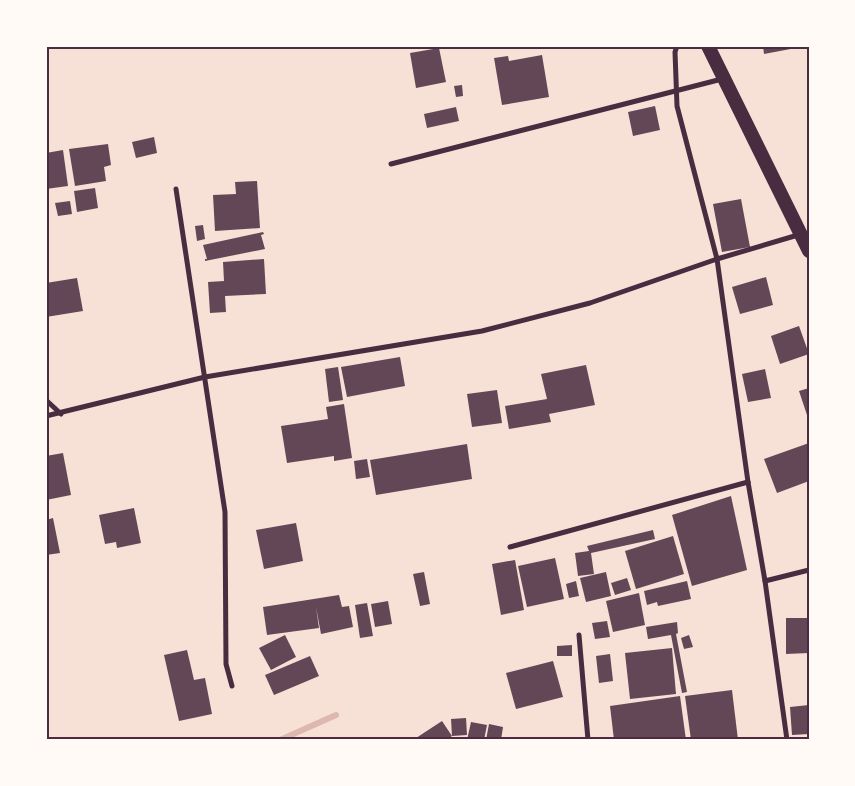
<svg xmlns="http://www.w3.org/2000/svg" width="855" height="786" viewBox="0 0 855 786" font-family="'Titillium Web',sans-serif">
	<style>
		.lines { fill: none; stroke-linecap: round; stroke-linejoin: round }
		.stream { stroke: #dcb8b0; stroke-width: 6 }
		.building { fill: #644757 }
		.minor { stroke: #4a2c40; stroke-width: 5 }
		.trunk { stroke: #4a2c40; stroke-width: 14 }
		.neatline { fill: none; stroke: #4a2c40; stroke-width: 2 }
	</style>
	<rect width="100%" height="100%" fill="#f7e1d7"/>
	<g class="lines">
		<!-- stream -->
		<path class="stream" d="M 280,740 L 336,715"/>
	</g>
	<!-- building -->
	<g class="building">
		<path d="M 763,46 L 796,46 L 796,48 L 764,54 Z"/>
		<path d="M 439,48 L 446,82 L 416,88 L 410,53 Z"/>
		<path d="M 542,55 L 549,97 L 502,105 L 494,58 L 508,56 L 509,61 Z"/>
		<path d="M 462,85 L 463,96 L 456,97 L 454,86 Z"/>
		<path d="M 655,106 L 660,130 L 633,136 L 628,112 Z"/>
		<path d="M 456,107 L 459,121 L 427,128 L 424,114 Z"/>
		<path d="M 154,137 L 157,153 L 136,158 L 132,142 Z"/>
		<path d="M 108,144 L 111,165 L 104,167 L 106,181 L 75,186 L 69,149 Z"/>
		<path d="M 63,150 L 68,186 L 46,189 L 46,153 Z"/>
		<path d="M 257,181 L 260,228 L 215,231 L 213,195 L 236,194 L 235,182 Z"/>
		<path d="M 95,188 L 98,208 L 77,212 L 74,191 Z"/>
		<path d="M 741,199 L 750,247 L 722,252 L 713,204 Z"/>
		<path d="M 70,201 L 72,214 L 58,216 L 55,203 Z"/>
		<path d="M 203,225 L 205,239 L 197,241 L 195,226 Z"/>
		<path d="M 263,232 L 264,234 L 261,235 L 265,249 L 205,261 L 205,259 L 207,259 L 203,245 Z"/>
		<path d="M 264,259 L 266,294 L 225,296 L 226,312 L 210,313 L 208,282 L 224,281 L 223,262 Z"/>
		<path d="M 766,277 L 773,305 L 740,314 L 732,287 Z"/>
		<path d="M 77,278 L 83,311 L 46,317 L 46,283 Z"/>
		<path d="M 799,326 L 809,354 L 780,364 L 771,336 Z"/>
		<path d="M 400,357 L 405,386 L 347,397 L 341,367 Z"/>
		<path d="M 586,365 L 595,405 L 549,414 L 551,422 L 509,429 L 505,406 L 547,399 L 541,374 Z"/>
		<path d="M 338,367 L 343,400 L 329,402 L 325,369 Z"/>
		<path d="M 765,369 L 771,398 L 748,402 L 742,374 Z"/>
		<path d="M 809,388 L 809,418 L 808,418 L 799,391 Z"/>
		<path d="M 497,390 L 502,423 L 472,427 L 467,394 Z"/>
		<path d="M 344,404 L 352,458 L 334,461 L 334,456 L 287,463 L 281,426 L 328,419 L 326,407 Z"/>
		<path d="M 809,443 L 809,481 L 777,493 L 764,459 Z"/>
		<path d="M 467,444 L 472,479 L 376,495 L 370,460 Z"/>
		<path d="M 63,453 L 71,495 L 46,500 L 46,456 Z"/>
		<path d="M 367,459 L 370,477 L 356,479 L 354,461 Z"/>
		<path d="M 731,496 L 747,570 L 692,586 L 672,515 Z"/>
		<path d="M 134,508 L 141,543 L 117,548 L 116,542 L 105,544 L 99,515 Z"/>
		<path d="M 53,518 L 60,553 L 46,555 L 46,520 Z"/>
		<path d="M 296,523 L 303,561 L 264,569 L 256,530 Z"/>
		<path d="M 653,530 L 655,539 L 591,553 L 594,574 L 578,576 L 575,553 L 589,551 L 587,546 Z"/>
		<path d="M 673,536 L 684,574 L 636,589 L 625,551 Z"/>
		<path d="M 555,558 L 564,599 L 527,607 L 518,566 Z"/>
		<path d="M 515,560 L 524,610 L 501,615 L 492,564 Z"/>
		<path d="M 424,572 L 430,604 L 420,606 L 413,574 Z"/>
		<path d="M 606,572 L 611,596 L 586,602 L 580,578 Z"/>
		<path d="M 627,578 L 631,590 L 615,595 L 611,583 Z"/>
		<path d="M 576,581 L 579,596 L 569,598 L 566,584 Z"/>
		<path d="M 687,581 L 691,599 L 658,606 L 657,602 L 647,605 L 644,591 Z"/>
		<path d="M 639,593 L 645,625 L 613,632 L 606,601 Z"/>
		<path d="M 339,595 L 342,607 L 349,606 L 353,627 L 321,634 L 316,607 L 319,628 L 267,635 L 263,607 Z"/>
		<path d="M 388,601 L 392,624 L 375,627 L 371,604 Z"/>
		<path d="M 367,603 L 373,636 L 360,638 L 355,605 Z"/>
		<path d="M 786,618 L 809,618 L 809,653 L 786,654 Z"/>
		<path d="M 607,621 L 610,637 L 595,639 L 592,623 Z"/>
		<path d="M 677,622 L 678,633 L 676,634 L 687,692 L 682,693 L 671,635 L 648,639 L 646,627 Z"/>
		<path d="M 285,635 L 296,657 L 271,670 L 259,648 Z"/>
		<path d="M 689,635 L 693,647 L 684,649 L 681,638 Z"/>
		<path d="M 572,645 L 572,656 L 557,656 L 557,646 Z"/>
		<path d="M 672,648 L 676,694 L 630,699 L 625,653 Z"/>
		<path d="M 187,650 L 194,680 L 205,678 L 212,714 L 179,721 L 164,655 Z"/>
		<path d="M 610,654 L 613,681 L 599,683 L 596,656 Z"/>
		<path d="M 310,656 L 319,676 L 274,695 L 265,675 Z"/>
		<path d="M 553,661 L 563,697 L 516,709 L 506,673 Z"/>
		<path d="M 732,690 L 738,740 L 691,740 L 685,696 Z"/>
		<path d="M 680,696 L 686,740 L 647,740 L 647,738 L 614,740 L 610,706 Z"/>
		<path d="M 809,705 L 809,734 L 792,735 L 790,707 Z"/>
		<path d="M 466,718 L 467,735 L 452,736 L 451,719 Z"/>
		<path d="M 442,721 L 452,736 L 447,740 L 413,740 Z"/>
		<path d="M 471,722 L 487,725 L 484,740 L 467,740 Z"/>
		<path d="M 489,724 L 503,727 L 501,740 L 486,740 Z"/>
	</g>
	<g class="lines">
		<!-- minor -->
		<g class="minor">
			<path d="M 677,46 L 675,52 L 677,106 L 717,259 L 748,482 L 765,581 L 787,740"/>
			<path d="M 391,164 L 722,79"/>
			<path d="M 176,189 L 225,512 L 226,664 L 232,686"/>
			<path d="M 46,400 L 61,414"/>
			<path d="M 46,416 L 205,377 L 482,331 L 590,303 L 717,259 L 798,235"/>
			<path d="M 510,547 L 748,482"/>
			<path d="M 765,581 L 809,570"/>
			<path d="M 579,635 L 588,740"/>
		</g>
		<!-- trunk -->
		<path class="trunk" d="M 708,46 L 809,251"/>
	</g>
	<!-- border -->
	<rect width="855" height="786" fill="none" stroke="#fffaf5" stroke-width="95"/>
	<rect x="48" y="48" width="760" height="690" class="neatline"/>
</svg>
